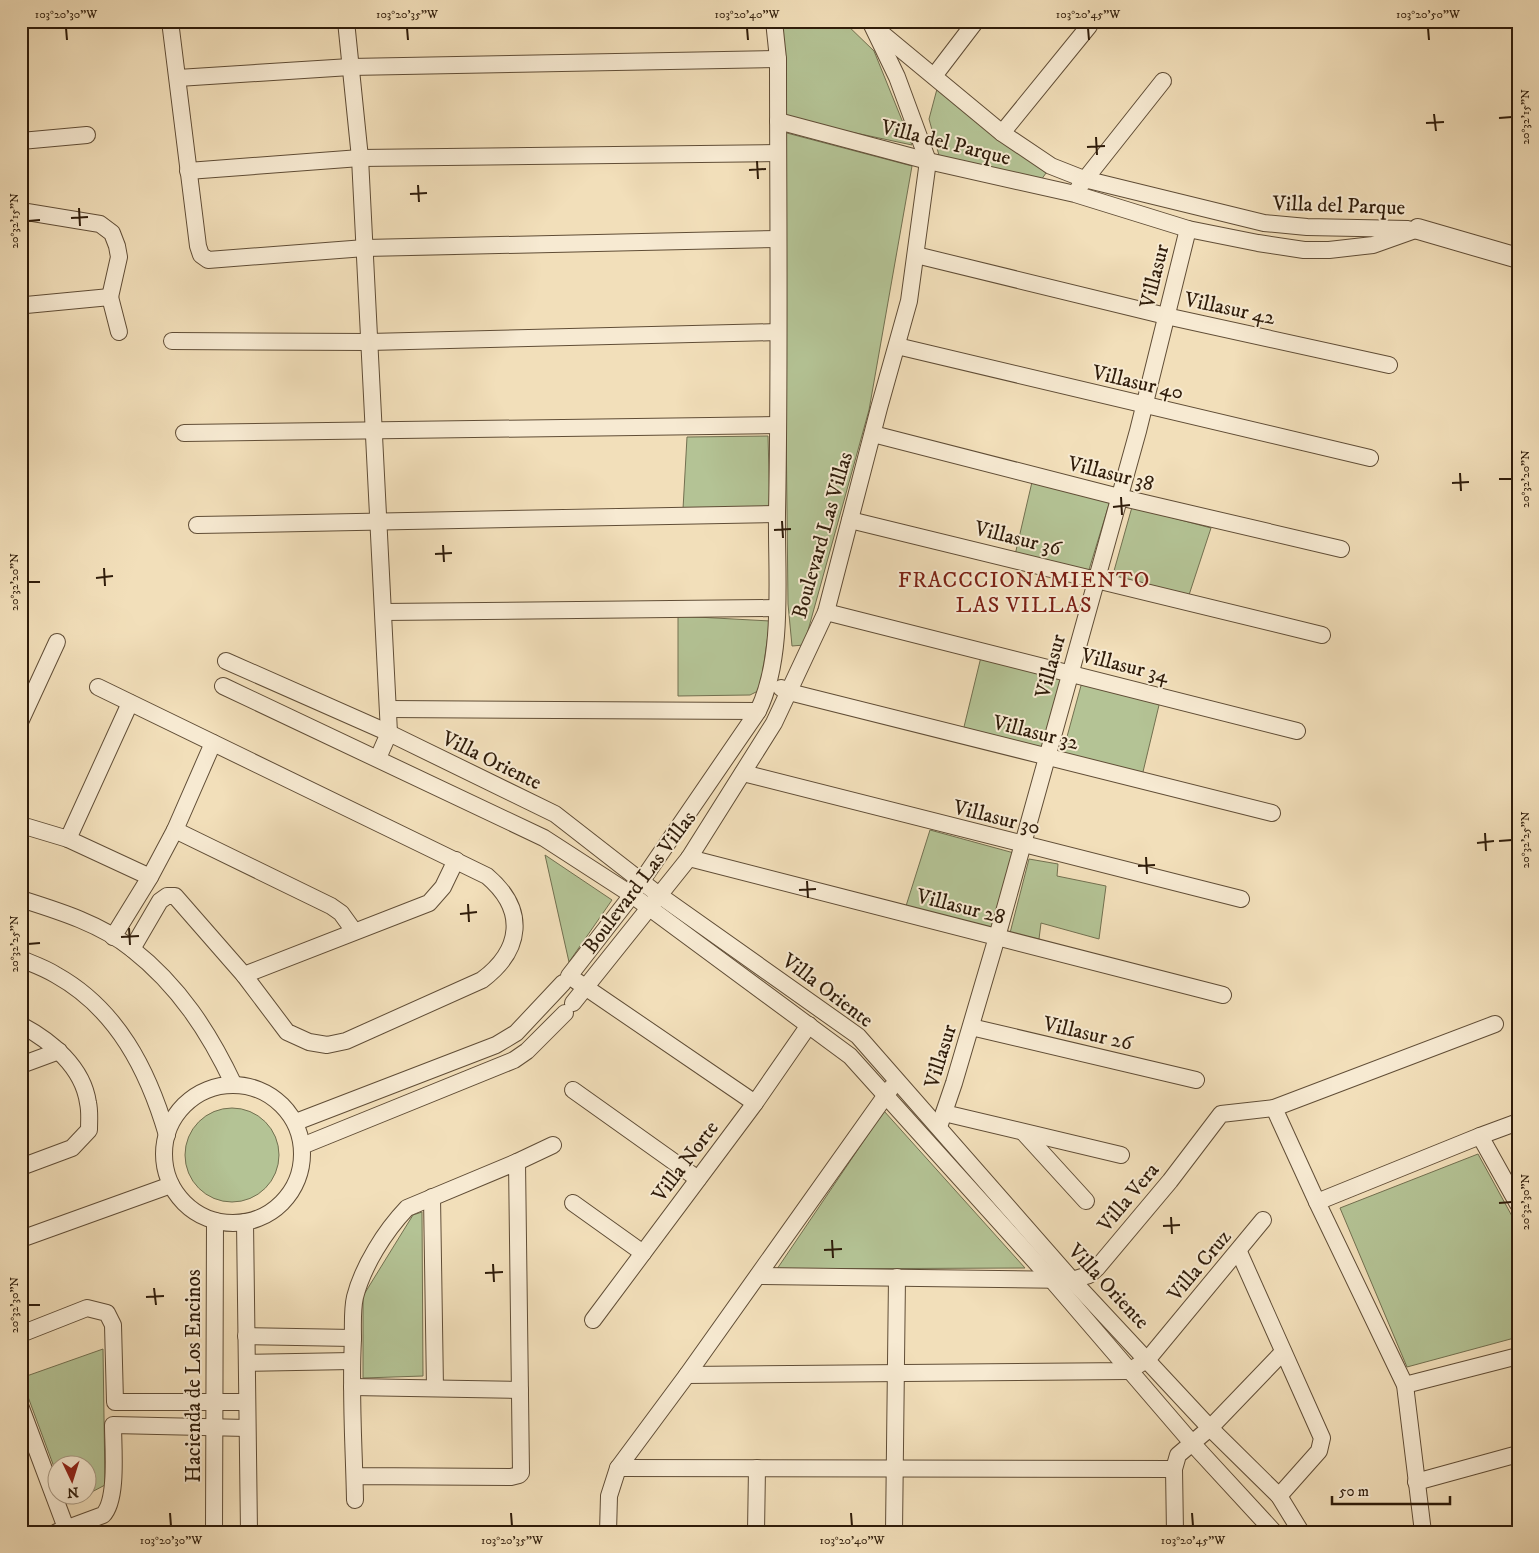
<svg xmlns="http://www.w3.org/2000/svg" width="1539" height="1553" viewBox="0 0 1539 1553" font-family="'IM FELL DW Pica',serif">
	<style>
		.green { fill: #b4c395; stroke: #727050 }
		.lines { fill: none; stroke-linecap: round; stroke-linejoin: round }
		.minor-casing { stroke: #604d36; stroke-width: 18 }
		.tertiary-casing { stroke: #604d36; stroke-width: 22 }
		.minor { stroke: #f7ead2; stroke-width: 16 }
		.tertiary { stroke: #f7ead2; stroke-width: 20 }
		.ticks { fill: none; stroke: #2f1c0a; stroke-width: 2 }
		.labels { text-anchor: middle; stroke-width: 4; stroke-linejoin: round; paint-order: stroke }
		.street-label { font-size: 21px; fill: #2f1c0a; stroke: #f7ead2 }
		.neighbourhood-label { font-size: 22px; letter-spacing: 1px; fill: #7a1f14; stroke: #f7ead2 }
		.neatline { fill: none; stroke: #2f1c0a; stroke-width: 2 }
		.ticks-label { font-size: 12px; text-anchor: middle; fill: #2f1c0a }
	</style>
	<rect width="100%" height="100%" fill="#f2dfba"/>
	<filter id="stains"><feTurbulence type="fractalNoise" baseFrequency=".004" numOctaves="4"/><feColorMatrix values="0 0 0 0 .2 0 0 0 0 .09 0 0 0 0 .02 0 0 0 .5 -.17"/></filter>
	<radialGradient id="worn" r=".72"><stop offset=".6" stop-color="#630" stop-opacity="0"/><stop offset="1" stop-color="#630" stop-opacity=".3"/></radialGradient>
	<!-- green -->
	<g class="green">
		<path d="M 780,21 L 843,21 L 874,51 L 912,145 L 785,118 Z"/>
		<path d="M 937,89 L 1046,173 L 1039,183 L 940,159 L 929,119 Z"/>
		<path d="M 783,132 L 912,166 L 869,410 L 804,645 L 792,646 L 788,604 Z"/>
		<path d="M 768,436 L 770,511 L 683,509 L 687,437 Z"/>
		<path d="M 1032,482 L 1110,501 L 1088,573 L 1015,555 Z"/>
		<path d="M 1132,507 L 1211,528 L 1188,598 L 1112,578 Z"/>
		<path d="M 678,616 L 770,621 L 760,690 L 750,695 L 678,696 Z"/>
		<path d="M 981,657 L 1065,679 L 1042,752 L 963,731 Z"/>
		<path d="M 1082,682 L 1160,701 L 1142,776 L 1062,755 Z"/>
		<path d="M 930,830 L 1014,853 L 991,929 L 906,906 Z"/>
		<path d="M 545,855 L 612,900 L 569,962 Z"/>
		<path d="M 1029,859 L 1058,864 L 1057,876 L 1106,886 L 1099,939 L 1041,923 L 1039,939 L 1010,933 Z"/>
		<circle cx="232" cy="1155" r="47"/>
		<path d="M 884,1111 L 1025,1268 L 777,1269 Z"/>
		<path d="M 1478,1154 L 1518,1227 L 1518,1337 L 1407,1367 L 1340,1208 Z"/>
		<path d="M 422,1212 L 423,1376 L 363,1378 L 363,1296 L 413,1215 Z"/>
		<path d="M 103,1349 L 105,1485 L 88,1494 L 88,1466 L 58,1466 L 57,1475 L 21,1378 Z"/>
	</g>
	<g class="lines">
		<!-- minor casing -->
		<g class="minor-casing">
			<g id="minor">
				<path d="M 170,21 L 198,246 L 201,255 L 208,260 L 365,248 L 778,239"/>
				<path d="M 346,21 L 360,158 L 389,733 L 378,758"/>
				<path d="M 874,27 L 1002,133 L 1051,166 L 1084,179 L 1264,223 L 1307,227 L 1408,229"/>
				<path d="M 934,76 L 976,21"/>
				<path d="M 178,78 L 350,67 L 778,59"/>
				<path d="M 778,121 L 928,161 L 1075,194 L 1188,229 L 1258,243 L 1304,250 L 1329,250 L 1373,245 L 1418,229"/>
				<path d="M 1002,133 L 1089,26"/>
				<path d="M 21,141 L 87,135"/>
				<path d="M 188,171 L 360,158 L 778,153"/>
				<path d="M 1079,187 L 1163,81"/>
				<path d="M 21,211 L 100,224 L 112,233 L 117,246 L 119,257 L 110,297"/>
				<path d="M 916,255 L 1166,316 L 1389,365"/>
				<path d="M 21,304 L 26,305 L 110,297 L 119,332"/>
				<path d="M 172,341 L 369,342 L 778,332"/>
				<path d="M 897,346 L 1370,458"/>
				<path d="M 184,433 L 778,425"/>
				<path d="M 873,434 L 1119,497 L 1341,549"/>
				<path d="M 850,520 L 1322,635"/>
				<path d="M 197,525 L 777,514"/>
				<path d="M 383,612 L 776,608"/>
				<path d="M 826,612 L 1297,731"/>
				<path d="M 226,661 L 389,733 L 555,814 L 659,895 L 858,1036 L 1072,1280 L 1210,1428 L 1279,1496 L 1301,1532"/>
				<path d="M 223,686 L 544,838 L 632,895 L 850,1056 L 1051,1279 L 1192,1443 L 1274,1532"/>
				<path d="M 98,687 L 487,876 C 527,910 522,950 482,980 L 346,1041 L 327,1045 L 309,1042 L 287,1032 L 244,975 L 175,896 L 167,896 L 160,901 L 132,949"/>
				<path d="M 781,688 L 789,692 L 1272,813"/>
				<path d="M 388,709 L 758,711"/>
				<path d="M 21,720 L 57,642"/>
				<path d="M 743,773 L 1241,899"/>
				<path d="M 28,827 L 68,839 L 150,877"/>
				<path d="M 175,830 L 331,906 L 341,913 L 354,931"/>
				<path d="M 68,839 L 130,703"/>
				<path d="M 689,858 L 1223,995"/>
				<path d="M 21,899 C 59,911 101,924 132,949 C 179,986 209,1032 234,1085"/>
				<path d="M 113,937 L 150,877 L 175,830 L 213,743"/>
				<path d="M 21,959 C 33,964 45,968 56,975 C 117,1009 148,1070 167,1135"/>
				<path d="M 244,975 L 429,903 L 443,887 L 456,860"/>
				<path d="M 573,1003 L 689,858 L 774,723 L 826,612 L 879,408 L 909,301 L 928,161 L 897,77 L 870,21"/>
				<path d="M 21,1025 C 51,1041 83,1067 88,1103 C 90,1111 89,1121 89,1130 L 72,1148 L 21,1167"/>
				<path d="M 971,1027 L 1196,1080"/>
				<path d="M 21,1065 L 59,1051"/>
				<circle cx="233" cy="1154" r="69"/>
				<path d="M 573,1090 L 698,1179"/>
				<path d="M 755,1103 L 569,976 L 632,895 L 758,711 C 785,656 776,573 777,513 C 780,362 778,210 778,59 L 774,21"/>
				<path d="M 1274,1108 L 1317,1202"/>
				<path d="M 944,1113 L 1121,1155"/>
				<path d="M 296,1122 L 496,1045 L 516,1033 L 563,983"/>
				<path d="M 939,1127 L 954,1083 L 997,937 L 1138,431 L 1188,229"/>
				<path d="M 1024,1133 L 1086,1201"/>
				<path d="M 1480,1136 L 1518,1122"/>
				<path d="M 302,1146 L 514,1060 L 527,1051 L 565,1013"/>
				<path d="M 517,1162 L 553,1145"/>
				<path d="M 432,1197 L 435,1388"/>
				<path d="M 573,1203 L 643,1253"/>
				<path d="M 245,1222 L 249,1532"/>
				<path d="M 21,1239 L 171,1185"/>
				<path d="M 1239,1252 L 1322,1438 L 1319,1451 L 1279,1496"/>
				<path d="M 758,1276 L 1072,1280 L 1089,1275 L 1097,1268 L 1170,1181 L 1221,1114 L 1274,1108 L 1495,1024"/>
				<path d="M 593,1320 L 755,1103 L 809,1025"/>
				<path d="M 21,1334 L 87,1308 L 107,1313 L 113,1325 L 115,1402 L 247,1402"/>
				<path d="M 246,1336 L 353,1338"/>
				<path d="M 247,1363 L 352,1361"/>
				<path d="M 687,1375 L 1129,1371 L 1148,1359 L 1263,1220"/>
				<path d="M 1405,1385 L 1518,1356"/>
				<path d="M 352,1387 L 520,1390"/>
				<path d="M 21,1408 L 66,1528"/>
				<path d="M 618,1468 L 1174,1469"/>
				<path d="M 355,1476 L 511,1477 L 519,1475 L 521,1473 L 517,1162 L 407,1208 C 385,1231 363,1266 355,1297 C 352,1310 353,1326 353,1339 C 350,1393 354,1447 355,1500"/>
				<path d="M 1416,1482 L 1518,1454"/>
				<path d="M 57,1532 L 103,1515 C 118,1500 113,1447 113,1425 L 247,1428"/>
				<path d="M 214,1532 L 215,1221"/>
				<path d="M 608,1532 L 609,1496 L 618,1468 L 687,1375 L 891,1088"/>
				<path d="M 756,1532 L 757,1468"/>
				<path d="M 894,1532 L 897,1277"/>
				<path d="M 1175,1532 L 1174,1469 L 1178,1455 L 1210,1428 L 1283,1352"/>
				<path d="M 1423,1532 L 1405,1385 L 1317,1202 L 1480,1136 L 1518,1204"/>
			</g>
		</g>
		<!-- tertiary casing -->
		<g class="tertiary-casing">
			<path id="tertiary" d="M 1418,229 L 1518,258"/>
		</g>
		<!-- minor -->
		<use href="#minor" class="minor"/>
		<!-- tertiary -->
		<use href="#tertiary" class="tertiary"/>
	</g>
	<!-- ticks -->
	<path class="ticks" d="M 66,28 L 67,40M 407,28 L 408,40M 747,28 L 748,40M 1088,28 L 1089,40M 1428,28 L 1429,40M 1434,114 L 1436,131M 1499,118 L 1512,117M 1426,123 L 1444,122M 1096,137 L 1097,155M 1087,147 L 1105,146M 757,161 L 758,179M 749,170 L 766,169M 418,185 L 419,202M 410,194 L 427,193M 79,208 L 80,226M 71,218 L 88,217M 28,221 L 40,220M 1460,473 L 1461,491M 1499,479 L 1512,479M 1452,483 L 1469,482M 1121,497 L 1122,515M 1113,507 L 1130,505M 782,521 L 783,538M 774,530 L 791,529M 443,545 L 444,562M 435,554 L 452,553M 104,568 L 105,586M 96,578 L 113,576M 28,582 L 40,582M 1485,833 L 1486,851M 1499,841 L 1512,840M 1477,843 L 1494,841M 1146,857 L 1147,874M 1138,866 L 1155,865M 807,881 L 808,898M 799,890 L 816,889M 468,904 L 469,922M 460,914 L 477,912M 129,928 L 130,945M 121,937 L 139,936M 28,944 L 40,943M 1499,1203 L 1512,1202M 1171,1217 L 1172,1234M 1163,1226 L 1180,1225M 832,1240 L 833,1258M 824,1250 L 842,1249M 493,1264 L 494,1282M 485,1273 L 503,1272M 154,1288 L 156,1305M 146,1297 L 164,1296M 28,1305 L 40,1305M 170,1513 L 171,1526M 511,1513 L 512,1526M 851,1513 L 852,1526M 1192,1513 L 1193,1526"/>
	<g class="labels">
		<!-- street labels -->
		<g class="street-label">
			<text transform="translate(946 142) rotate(14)" y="7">Villa del Parque</text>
			<text transform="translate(1339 205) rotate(2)" y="7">Villa del Parque</text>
			<text transform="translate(1154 276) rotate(-76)" y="7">Villasur</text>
			<text transform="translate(1230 308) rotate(12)" y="7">Villasur 42</text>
			<text transform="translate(1138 382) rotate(13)" y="7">Villasur 40</text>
			<text transform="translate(1111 473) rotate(14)" y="7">Villasur 38</text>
			<text transform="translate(822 535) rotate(-74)" y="7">Boulevard Las Villas</text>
			<text transform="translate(1018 538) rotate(14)" y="7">Villasur 36</text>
			<text transform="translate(1125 665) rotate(14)" y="7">Villasur 34</text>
			<text transform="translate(1050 666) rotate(-75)" y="7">Villasur</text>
			<text transform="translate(1036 732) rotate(14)" y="7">Villasur 32</text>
			<text transform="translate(492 760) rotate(26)" y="7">Villa Oriente</text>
			<text transform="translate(997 817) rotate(14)" y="7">Villasur 30</text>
			<text transform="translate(639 882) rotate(-53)" y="7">Boulevard Las Villas</text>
			<text transform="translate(961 906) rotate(14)" y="7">Villasur 28</text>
			<text transform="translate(828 990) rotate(37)" y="7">Villa Oriente</text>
			<text transform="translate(1088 1033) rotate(13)" y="7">Villasur 26</text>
			<text transform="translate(940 1056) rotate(-73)" y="7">Villasur</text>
			<text transform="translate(685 1161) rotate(-53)" y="7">Villa Norte</text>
			<text transform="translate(1128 1197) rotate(-50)" y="7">Villa Vera</text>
			<text transform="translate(1199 1265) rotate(-50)" y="7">Villa Cruz</text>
			<text transform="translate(1109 1286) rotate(47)" y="7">Villa Oriente</text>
			<text transform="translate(193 1376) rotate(-90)" y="7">Hacienda de Los Encinos</text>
		</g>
		<!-- neighbourhood labels -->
		<g class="neighbourhood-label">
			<text x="1024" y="587">FRACCCIONAMIENTO<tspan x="1024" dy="25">LAS VILLAS</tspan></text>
		</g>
	</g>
	<!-- margin -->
	<rect width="1539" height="1553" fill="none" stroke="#f2dfba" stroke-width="55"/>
	<!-- north arrow -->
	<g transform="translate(72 1480) rotate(176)"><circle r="24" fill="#f7ead2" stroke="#a79882"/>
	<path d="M0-4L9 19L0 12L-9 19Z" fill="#8f2418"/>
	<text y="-8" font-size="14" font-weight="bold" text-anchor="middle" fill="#2f1c0a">N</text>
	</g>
	<!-- scale -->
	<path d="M1332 1496v8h118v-8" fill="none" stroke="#2f1c0a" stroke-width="2.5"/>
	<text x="1339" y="1496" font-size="15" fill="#2f1c0a" stroke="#f7ead2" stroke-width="4" paint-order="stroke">50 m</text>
	<rect x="28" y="28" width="1484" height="1498" class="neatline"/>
	<g class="ticks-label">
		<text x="66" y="18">103°20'30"W</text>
		<text x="407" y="18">103°20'35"W</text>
		<text x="747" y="18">103°20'40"W</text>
		<text x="1088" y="18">103°20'45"W</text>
		<text x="1428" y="18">103°20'50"W</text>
		<text transform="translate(1525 117) rotate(-90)" y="4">20°32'15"N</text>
		<text transform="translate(14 221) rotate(-90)" y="4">20°32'15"N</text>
		<text transform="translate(1525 479) rotate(-90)" y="4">20°32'20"N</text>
		<text transform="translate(14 582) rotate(-90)" y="4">20°32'20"N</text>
		<text transform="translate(1525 840) rotate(-90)" y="4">20°32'25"N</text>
		<text transform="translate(14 944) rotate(-90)" y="4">20°32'25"N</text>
		<text transform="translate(1525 1202) rotate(-90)" y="4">20°32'30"N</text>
		<text transform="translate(14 1305) rotate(-90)" y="4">20°32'30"N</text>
		<text x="171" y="1544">103°20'30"W</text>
		<text x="512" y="1544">103°20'35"W</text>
		<text x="852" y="1544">103°20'40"W</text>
		<text x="1193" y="1544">103°20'45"W</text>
	</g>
	<rect width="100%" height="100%" filter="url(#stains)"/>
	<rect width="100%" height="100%" fill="url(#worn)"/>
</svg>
